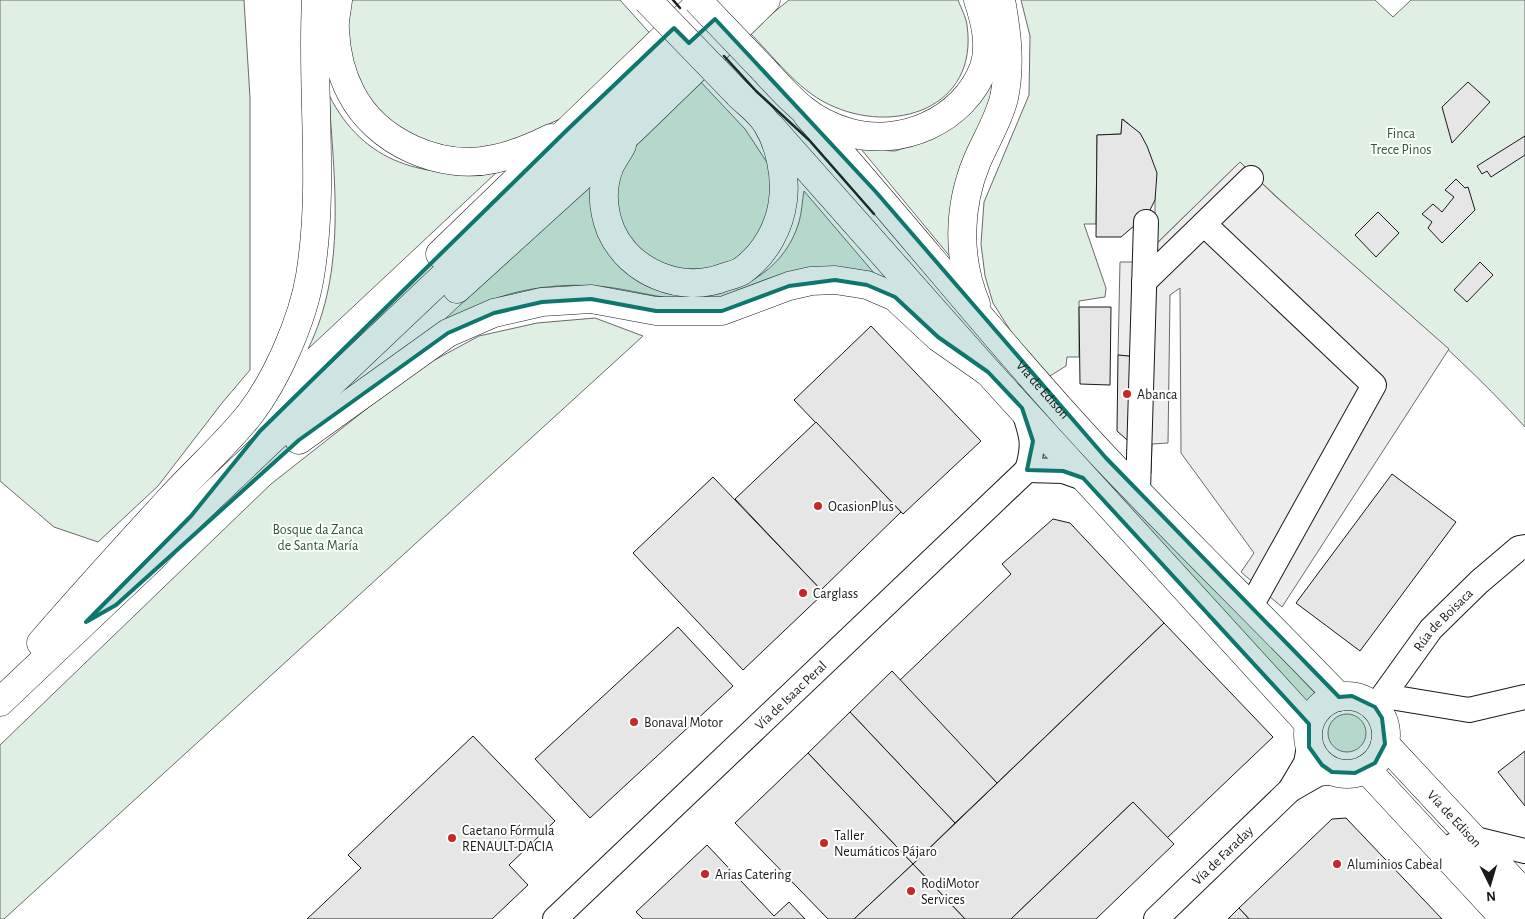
<svg xmlns="http://www.w3.org/2000/svg" width="1525" height="919" viewBox="0 0 1525 919" font-family="'Alegreya Sans',sans-serif">
	<style>
		.green { fill: #e0efe3; stroke: #6a6a6a }
		.parking { fill: #ededed; stroke: #6a6a6a }
		.building { fill: #e6e6e6; stroke: #1a1a1a }
		.lines { fill: none; stroke-linecap: round; stroke-linejoin: round }
		.minor-casing { stroke: #1a1a1a; stroke-width: 26 }
		.major-casing { stroke: #1a1a1a; stroke-width: 29 }
		.highway-casing { stroke: #1a1a1a; stroke-width: 29 }
		.minor { stroke: #fff; stroke-width: 24 }
		.major { stroke: #fff; stroke-width: 28 }
		.highway { stroke: #fff; stroke-width: 28 }
		.highway-bridge-casing { stroke: #1a1a1a; stroke-width: 29; stroke-linecap: butt }
		.highway-bridge { stroke: #fff; stroke-width: 28 }
		.wall { stroke: #1a1a1a; stroke-width: 2.5 }
		.marked { fill: #0f766e; fill-opacity: 0.2; stroke: #0f766e; stroke-width: 4; stroke-linejoin: round }
		.poi-dot { fill: #c62828; stroke: #fff; stroke-width: 2 }
		.labels { text-anchor: middle; stroke-width: 4; stroke-linejoin: round; paint-order: stroke }
		.park-label { font-size: 14px; fill: #2b5a34; stroke: #fff }
		.street-label { font-size: 14px; fill: #1a1a1a; stroke: #fff }
		.poi-label { font-size: 14px; fill: #1a1a1a; stroke: #fff; text-anchor: start }
	</style>
	<rect width="100%" height="100%" fill="#fff"/>
	<!-- green -->
	<g class="green">
		<path d="M 0,0 L 244,0 L 250,98 L 250,370 L 222,403 L 158,486 L 98,542 L 54,527 L 0,481 Z"/>
		<path d="M 342,0 L 620,0 L 655,39 L 577,111 L 493,150 L 440,151 L 403,134 L 355,86 Z"/>
		<path d="M 789,0 L 958,0 C 961,8 966,17 967,25 C 979,109 893,136 828,104 C 797,89 773,56 749,32 Z"/>
		<path d="M 1021,0 L 1375,0 L 1393,17 L 1411,0 L 1525,0 L 1525,427 C 1438,331 1333,253 1240,162 L 1155,245 L 1155,200 L 1140,134 L 1123,119 L 1121,134 L 1097,135 L 1096,224 L 1084,224 L 1106,288 L 1105,297 L 1079,301 L 1079,357 L 1067,357 L 1066,366 L 1050,376 L 1017,341 L 993,303 L 985,276 L 981,244 L 984,202 L 1029,95 L 1030,36 Z"/>
		<path d="M 1001,52 L 957,265 L 861,149 L 895,151 L 919,143 Z"/>
		<path d="M 698,79 L 745,129 L 770,167 L 775,188 L 761,239 L 720,273 L 678,273 L 641,255 L 620,221 L 615,198 L 619,170 L 632,147 Z"/>
		<path d="M 329,95 C 364,165 425,178 497,172 L 308,349 C 347,270 334,180 329,95 Z"/>
		<path d="M 596,178 L 603,233 L 703,295 C 747,291 786,266 799,222 C 802,212 802,201 804,191 L 874,273 C 831,264 805,265 764,282 C 751,287 735,297 721,299 C 687,304 653,295 620,289 C 582,282 536,285 500,297 C 475,305 452,321 429,334 Z"/>
		<path d="M 595,318 L 643,336 L 4,919 L 0,919 L 0,745 L 271,484 L 416,370 L 479,336 L 537,323 Z"/>
		<path d="M 1119,486 L 1315,693 L 1306,701 L 1112,492 Z"/>
		<circle cx="1347" cy="733" r="19"/>
	</g>
	<!-- parking -->
	<path class="parking" d="M 1240,162 L 1274,195 L 1449,349 L 1282,607 L 1241,572 L 1254,553 L 1181,453 L 1180,288 L 1170,295 L 1168,443 L 1152,444 L 1151,473 L 1135,447 L 1138,357 L 1118,355 L 1120,262 L 1138,262 Z"/>
	<!-- building -->
	<g class="building">
		<path d="M 1468,82 L 1490,102 L 1452,143 L 1442,107 Z"/>
		<path d="M 1122,119 L 1140,133 L 1147,146 L 1157,173 L 1155,200 L 1148,214 L 1121,237 L 1096,237 L 1097,135 L 1121,134 Z"/>
		<path d="M 1525,136 L 1525,155 L 1491,177 L 1487,171 L 1482,174 L 1477,166 Z"/>
		<path d="M 1456,179 L 1465,188 L 1468,187 L 1475,210 L 1442,243 L 1428,228 L 1432,222 L 1422,214 L 1433,204 L 1442,212 L 1454,197 L 1445,190 Z"/>
		<path d="M 1378,212 L 1399,233 L 1376,257 L 1355,235 Z"/>
		<path d="M 1480,262 L 1493,275 L 1467,302 L 1454,290 Z"/>
		<path d="M 1079,307 L 1111,307 L 1110,385 L 1080,384 Z"/>
		<path d="M 871,326 L 981,441 L 903,514 L 794,400 Z"/>
		<path d="M 1118,355 L 1138,357 L 1135,447 L 1117,431 Z"/>
		<path d="M 816,422 L 901,512 L 821,590 L 735,499 Z"/>
		<path d="M 1392,474 L 1456,522 L 1360,651 L 1296,603 Z"/>
		<path d="M 713,477 L 824,593 L 743,670 L 633,553 Z"/>
		<path d="M 1053,519 L 1070,523 L 1164,623 L 997,783 L 899,681 L 1011,574 L 1002,564 Z"/>
		<path d="M 1164,623 L 1273,737 L 1167,838 L 1133,802 L 1011,919 L 965,919 L 913,864 Z"/>
		<path d="M 678,627 L 733,686 L 590,818 L 535,759 Z"/>
		<path d="M 892,671 L 997,783 L 955,823 L 850,712 Z"/>
		<path d="M 850,712 L 955,823 L 913,864 L 808,753 Z"/>
		<path d="M 473,736 L 555,821 L 509,865 L 528,885 L 492,919 L 307,919 L 361,868 L 348,855 Z"/>
		<path d="M 1525,751 L 1525,806 L 1498,772 Z"/>
		<path d="M 808,753 L 913,864 L 854,919 L 828,919 L 735,823 Z"/>
		<path d="M 1133,802 L 1174,844 L 1096,919 L 1011,919 Z"/>
		<path d="M 1346,818 L 1442,919 L 1249,919 L 1239,908 L 1332,819 Z"/>
		<path d="M 707,845 L 774,916 L 789,902 L 805,919 L 643,919 L 636,912 Z"/>
		<path d="M 913,864 L 965,919 L 854,919 Z"/>
		<path d="M 1239,908 L 1249,919 L 1228,919 Z"/>
	</g>
	<g class="lines">
		<!-- minor casing -->
		<g class="minor-casing">
			<g id="minor">
				<path d="M 1204,224 L 1374,385 L 1251,606"/>
				<path d="M 1144,282 L 1251,178"/>
				<path d="M 1024,412 C 1032,436 1035,445 1027,470 L 1063,471 L 1083,478"/>
				<path d="M 1138,491 L 1146,222"/>
				<path d="M 1384,696 L 1469,710 L 1525,697"/>
				<path id="s1" d="M 1375,707 L 1431,629 L 1479,582 L 1519,548 L 1525,547"/>
				<path d="M 1290,790 L 1306,763 L 1309,747"/>
				<path d="M 1475,839 L 1525,851"/>
				<path d="M 1454,845 L 1511,904 L 1525,914"/>
				<path id="s2" d="M 555,919 L 1027,470"/>
				<path id="s3" d="M 1156,919 L 1290,790 L 1318,774 L 1332,772"/>
			</g>
		</g>
		<!-- major casing -->
		<g class="major-casing">
			<g id="major">
				<path id="s4" d="M 807,115 C 908,228 1002,348 1106,459 C 1182,539 1262,617 1339,697"/>
				<path d="M 771,127 L 988,372 L 1309,724"/>
				<path d="M 976,304 C 957,258 958,207 977,161 C 986,140 999,119 1004,98 C 1011,64 1007,33 1001,0"/>
				<circle cx="1347" cy="735" r="39"/>
				<path id="s5" d="M 1385,744 L 1525,894"/>
				<path d="M 1366,769 L 1505,919"/>
			</g>
		</g>
		<!-- highway casing -->
		<g class="highway-casing">
			<g id="highway">
				<path d="M 338,0 C 337,10 334,21 335,30 C 336,52 341,74 351,93 C 376,142 440,171 494,159 C 514,155 533,147 551,138"/>
				<path d="M 763,69 C 790,98 807,120 847,132 C 900,148 964,121 984,67 C 991,45 985,21 978,0"/>
				<path d="M 622,145 C 618,153 612,160 609,168 C 601,189 603,211 611,231 C 630,273 682,294 725,277 C 731,275 738,274 743,270 C 765,254 780,227 783,200 C 786,176 780,145 767,124 C 761,113 747,103 738,94"/>
				<path d="M 440,254 L 703,0"/>
				<path d="M 457,289 L 631,131 L 766,0"/>
				<path d="M 299,440 L 448,333 L 494,313 L 542,302 L 591,299 L 656,311 L 722,311 L 789,286 L 811,281 L 835,280 L 867,285 L 895,297 L 938,337 L 988,372"/>
				<path d="M 41,643 C 84,593 128,545 172,497 C 198,469 227,443 250,414 C 277,379 303,319 310,276 C 325,185 311,92 316,0"/>
				<path d="M 0,702 L 152,558 L 191,516 L 735,0"/>
			</g>
		</g>
		<!-- minor -->
		<use href="#minor" class="minor"/>
		<!-- major -->
		<use href="#major" class="major"/>
		<!-- highway -->
		<use href="#highway" class="highway"/>
		<!-- highway-bridge casing -->
		<g class="highway-bridge-casing">
			<g id="highway-bridge">
				<path d="M 647,0 L 738,94"/>
				<path d="M 697,0 L 763,69"/>
			</g>
		</g>
		<!-- highway-bridge -->
		<use href="#highway-bridge" class="highway-bridge"/>
		<!-- wall -->
		<g class="wall">
			<path d="M 673,0 L 680,8"/>
			<path d="M 724,56 L 756,91 L 809,140 L 874,214"/>
		</g>
	</g>
	<!-- marked area -->
	<path class="marked" d="M 715,19 L 876,192 L 1106,458 L 1339,697 L 1352,696 L 1375,707 L 1382,718 L 1385,744 L 1375,763 L 1355,773 L 1332,772 L 1322,765 L 1309,747 L 1309,724 L 1083,478 L 1063,471 L 1027,470 L 1033,441 L 1022,408 L 988,372 L 938,337 L 895,297 L 867,285 L 835,280 L 789,286 L 722,311 L 656,311 L 591,299 L 542,302 L 494,313 L 448,333 L 299,440 L 116,605 L 86,622 L 191,516 L 260,431 L 568,129 L 674,28 L 689,43 Z"/>
	<!-- markers -->
	<g class="poi-dot">
		<circle cx="1127" cy="394" r="5"/>
		<circle cx="818" cy="506" r="5"/>
		<circle cx="803" cy="593" r="5"/>
		<circle cx="634" cy="722" r="5"/>
		<circle cx="452" cy="838" r="5"/>
		<circle cx="824" cy="843" r="5"/>
		<circle cx="1337" cy="864" r="5"/>
		<circle cx="705" cy="874" r="5"/>
		<circle cx="911" cy="891" r="5"/>
	</g>
	<g class="labels">
		<!-- park labels -->
		<g class="park-label">
			<text x="1401" y="138">Finca<tspan x="1401" dy="16">Trece Pinos</tspan></text>
			<text x="318" y="534">Bosque da Zanca<tspan x="318" dy="16">de Santa María</tspan></text>
		</g>
		<!-- street labels -->
		<g class="street-label">
			<text dy="5" stroke="none"><textPath href="#s4" startOffset="362">Vía de Edison</textPath></text>
			<text dy="5" stroke="none"><textPath href="#s1" startOffset="111">Rúa de Boisaca</textPath></text>
			<text dy="5" stroke="none"><textPath href="#s2" startOffset="325">Vía de Isaac Peral</textPath></text>
			<text dy="5" stroke="none"><textPath href="#s5" startOffset="102">Vía de Edison</textPath></text>
			<text dy="5" stroke="none"><textPath href="#s3" startOffset="92">Vía de Faraday</textPath></text>
		</g>
		<!-- poi labels -->
		<g class="poi-label">
			<text x="1137" y="399">Abanca</text>
			<text x="828" y="511">OcasionPlus</text>
			<text x="813" y="598">Carglass</text>
			<text x="644" y="727">Bonaval Motor</text>
			<text x="462" y="835">Caetano Fórmula<tspan x="462" dy="16">RENAULT-DACIA</tspan></text>
			<text x="834" y="840">Taller<tspan x="834" dy="16">Neumáticos Pájaro</tspan></text>
			<text x="1347" y="869">Aluminios Cabeal</text>
			<text x="715" y="879">Arias Catering</text>
			<text x="921" y="888">RodiMotor<tspan x="921" dy="16">Services</tspan></text>
		</g>
	</g>
	<!-- north arrow -->
	<g transform="translate(1490 884) rotate(175)" stroke="#ffffff" stroke-width="4" paint-order="stroke">
	<path d="M0-4L9 19L0 12L-9 19Z" fill="#1a1a1a"/>
	<text y="-8" font-size="14" font-weight="bold" text-anchor="middle" fill="#1a1a1a">N</text>
	</g>
</svg>
